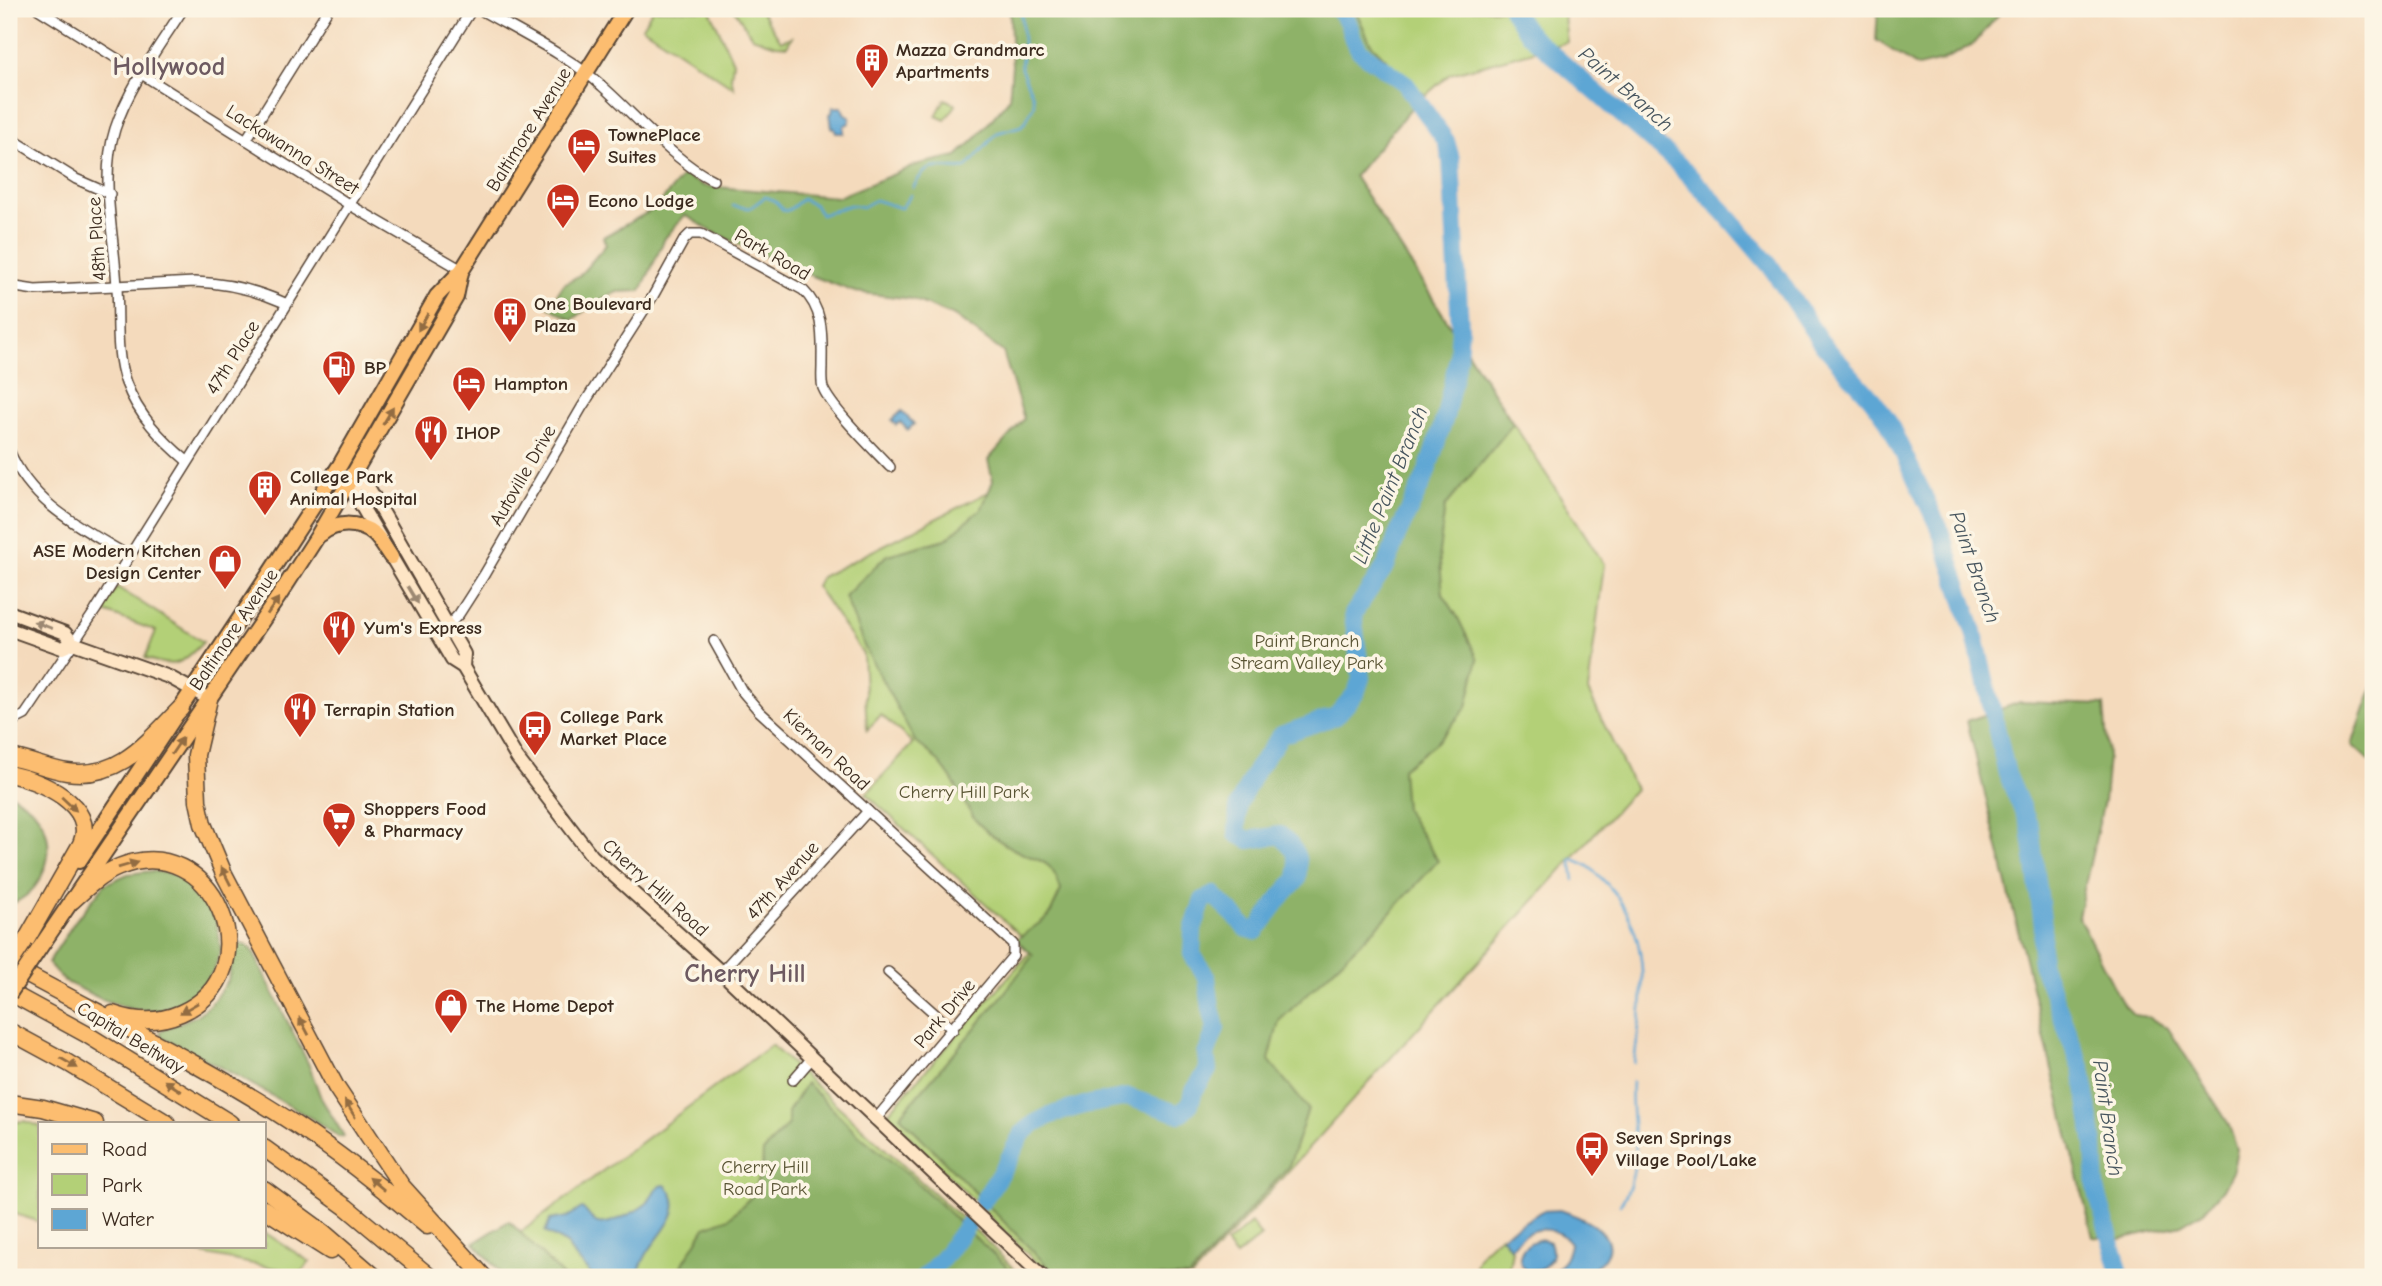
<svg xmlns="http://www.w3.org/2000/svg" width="2382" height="1286" viewBox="0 0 2382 1286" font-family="'Comic Neue',sans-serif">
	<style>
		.green { fill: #b3d077; stroke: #777d4a; stroke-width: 2 }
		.forest { fill: #8eb268; stroke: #646e43; stroke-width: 2 }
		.water { fill: #5da6d4; stroke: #4c6879; stroke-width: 2 }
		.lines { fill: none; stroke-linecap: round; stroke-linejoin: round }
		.stream { stroke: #5da6d4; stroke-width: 2.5 }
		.river { stroke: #5da6d4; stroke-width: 18 }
		.street-casing { stroke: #574436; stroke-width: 12 }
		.secondary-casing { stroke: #574436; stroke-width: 16 }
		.primary-casing { stroke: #574436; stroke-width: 18 }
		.highway-casing { stroke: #574436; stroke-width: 19 }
		.street { stroke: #fff; stroke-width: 9 }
		.secondary { stroke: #fee5c5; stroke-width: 12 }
		.primary { stroke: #fcbd6f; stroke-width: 14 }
		.highway { stroke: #fcbd6f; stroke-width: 16 }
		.primary-bridge-casing { stroke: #574436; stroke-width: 18; stroke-linecap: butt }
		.primary-bridge { stroke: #fcbd6f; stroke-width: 14 }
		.oneway { fill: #926c42 }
		.oneway2 { fill: #9c8872 }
		.labels { text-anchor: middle; stroke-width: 7; stroke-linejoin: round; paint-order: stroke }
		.poi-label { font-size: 19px; font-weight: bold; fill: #3b2a1e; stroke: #fcf5e5; text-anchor: start }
		.street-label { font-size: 19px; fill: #3b2a1e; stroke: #fcf5e5 }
		.park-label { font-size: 19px; fill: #595434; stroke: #fcf5e5 }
		.water-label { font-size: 21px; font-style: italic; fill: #47555e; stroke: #fcf5e5 }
		.district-label { font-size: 26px; font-weight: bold; fill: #6d5a61; stroke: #fcf5e5 }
	</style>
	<rect width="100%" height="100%" fill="#fcf5e5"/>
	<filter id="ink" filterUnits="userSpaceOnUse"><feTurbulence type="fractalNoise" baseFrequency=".0143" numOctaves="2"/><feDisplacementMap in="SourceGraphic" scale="14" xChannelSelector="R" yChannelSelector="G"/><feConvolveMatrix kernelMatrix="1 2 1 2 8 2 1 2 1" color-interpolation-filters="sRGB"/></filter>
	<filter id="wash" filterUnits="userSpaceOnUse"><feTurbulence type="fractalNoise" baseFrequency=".00686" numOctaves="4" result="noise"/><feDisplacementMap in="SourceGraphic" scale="28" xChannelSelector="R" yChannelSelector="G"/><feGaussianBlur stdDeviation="1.57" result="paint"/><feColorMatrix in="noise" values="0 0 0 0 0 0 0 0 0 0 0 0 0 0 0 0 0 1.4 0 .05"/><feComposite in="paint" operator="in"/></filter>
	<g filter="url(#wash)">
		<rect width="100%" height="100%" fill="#f4dabc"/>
		<!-- green -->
		<g class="green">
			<path d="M 653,9 L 710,10 L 733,62 L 731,78 L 734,88 L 642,27 Z"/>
			<path d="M 734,9 L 760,9 L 781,41 L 792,37 L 787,46 L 776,45 L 752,37 Z"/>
			<path d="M 1154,9 L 1563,9 L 1567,42 L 1450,74 L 1426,95 L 1422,92 L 1354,176 L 1604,564 L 1588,691 L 1635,789 L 1192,1277 L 1051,1277 L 887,1114 L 1034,948 L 866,794 L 913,743 L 881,715 L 867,730 L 863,654 L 816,586 L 821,577 L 833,571 L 1168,401 Z"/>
			<path d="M 945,99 L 956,105 L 945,120 L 936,116 Z"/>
			<path d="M 117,587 L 203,642 C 182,665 174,669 145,658 L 156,631 L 102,611 Z"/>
			<path d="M 771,1045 L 982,1237 L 1022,1277 L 504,1277 L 489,1256 Z"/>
			<path d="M 24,1121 L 40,1126 L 40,1222 L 9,1212 L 9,1123 Z"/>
			<path d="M 1251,1223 L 1261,1236 L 1236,1256 L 1226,1244 Z"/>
			<path d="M 264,1232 L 310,1262 L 300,1273 L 161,1246 L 264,1246 Z"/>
			<path d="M 1500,1235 L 1512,1250 L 1509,1268 L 1500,1277 L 1481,1277 L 1475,1270 C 1474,1255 1490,1245 1500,1235 Z"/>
		</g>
		<!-- forest -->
		<g class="forest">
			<path d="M 1005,9 L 1355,9 L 1371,44 L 1422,95 L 1354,176 L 1513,424 L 1445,507 L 1439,552 L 1443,594 L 1457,616 L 1478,659 L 1467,707 L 1437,742 L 1402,769 L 1405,809 L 1438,861 L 1383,921 L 1279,1021 L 1269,1060 L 1308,1109 L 1289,1166 L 1189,1277 L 1058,1277 L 900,1116 L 998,1001 L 1033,955 L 1016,940 L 1049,916 L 1061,890 C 1050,856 1042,864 1015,850 C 1002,843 990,835 979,824 C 971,816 965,803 959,792 C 949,773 934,754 916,743 L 864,646 L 845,596 L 887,555 L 946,539 L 982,508 L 993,481 L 988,460 L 1024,419 L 1003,352 L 954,316 L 912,299 L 855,292 L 783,265 L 713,232 L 685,215 L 665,238 L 641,291 L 617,292 L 595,303 L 572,320 L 549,307 L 564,284 L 580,275 L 606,245 L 603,237 L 656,208 L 683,175 L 704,186 L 838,197 L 919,164 L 957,156 L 975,139 L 1009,99 L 1012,66 L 1010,13 Z"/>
			<path d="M 1878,9 L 2003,9 L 1975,43 L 1942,61 L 1918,67 L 1876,40 Z"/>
			<path d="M 2373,686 L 2373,764 L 2352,745 Z"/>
			<path d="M 2020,702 L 2104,705 L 2108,756 L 2104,801 L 2078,916 L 2122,1003 L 2134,1015 L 2148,1017 L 2168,1028 L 2228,1123 L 2237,1149 L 2233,1170 L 2223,1189 L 2204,1211 L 2181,1225 L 2120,1239 L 2093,1237 L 1967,721 Z"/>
			<path d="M 9,793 C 22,801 35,808 42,822 C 58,854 42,893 9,905 Z"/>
			<path d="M 152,871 L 173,874 L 197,889 L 214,908 L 221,950 L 215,968 L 206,982 L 186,1000 L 159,1011 L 131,1009 L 101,999 L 64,981 L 48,963 L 75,921 L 105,884 L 128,874 Z"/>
			<path d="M 238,944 L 245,944 L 252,950 L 308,1063 L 321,1098 L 344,1136 L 339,1137 L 314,1120 L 237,1076 L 162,1037 L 160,1031 L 196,1016 L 210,1005 L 228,980 L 233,950 Z"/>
			<path d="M 806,1083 L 860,1136 L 911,1177 L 1018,1277 L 675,1277 L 705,1227 L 729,1218 L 751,1197 L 762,1171 L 763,1152 L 788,1124 L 788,1112 Z"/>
			<path d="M 509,1221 L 564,1277 L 505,1277 L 474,1243 Z"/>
		</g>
		<!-- water -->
		<g class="water">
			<path d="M 833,107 L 842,107 L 844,113 L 850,118 L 849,123 L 844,126 L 844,133 L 836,133 L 834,128 L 832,128 L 830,114 L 832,113 Z"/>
			<path d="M 902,411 L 914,424 L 908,430 L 900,422 L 896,425 L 892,420 Z"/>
			<path d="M 665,1185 C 690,1208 660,1232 648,1252 C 643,1260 640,1269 636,1277 L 593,1277 L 572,1253 L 567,1244 L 545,1232 L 550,1220 L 567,1217 L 582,1208 C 588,1212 591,1221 598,1223 C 609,1226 637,1211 646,1204 C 655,1196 651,1187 665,1185 Z"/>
			<path d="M 1559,1210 C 1574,1214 1617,1231 1607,1253 C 1603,1263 1592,1270 1584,1277 L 1545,1277 L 1548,1275 L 1552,1275 C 1560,1266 1569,1256 1570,1243 C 1559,1228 1539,1226 1524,1235 C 1519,1238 1515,1244 1511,1248 L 1501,1236 L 1542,1211 Z"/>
			<path d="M 1542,1239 L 1550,1242 C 1557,1260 1544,1272 1526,1270 C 1512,1256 1525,1242 1542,1239 Z"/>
		</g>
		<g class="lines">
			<!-- stream -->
			<g class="stream">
				<path d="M 913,188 C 929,157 940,171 966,168 L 997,133 L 1021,126 L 1026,121 L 1034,105 L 1033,96 L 1021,69 L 1023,42 L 1021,9"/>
				<path d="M 733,206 L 750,208 L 765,197 C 789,202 775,224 802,199 L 815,205 L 821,215 L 850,205 L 863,207 L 875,200 L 901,208 L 911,195"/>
				<path d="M 1574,880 L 1571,861 L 1573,859 C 1589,864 1596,873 1607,884 C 1655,937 1643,998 1634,1063"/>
				<path d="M 1620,1205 C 1647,1166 1628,1125 1632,1082"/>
			</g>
			<!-- river -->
			<g class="river">
				<path d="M 1512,9 L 1528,33 L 1677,163 L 1724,212 L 1771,267 L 1820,341 L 1872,399 L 1887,419 L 1940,530 L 1974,632 L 2007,774 L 2030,827 L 2043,926 L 2041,963 L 2082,1069 L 2094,1145 L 2096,1189 L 2121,1277"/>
				<path d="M 983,1201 L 1006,1164 L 1022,1134 L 1035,1123 L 1051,1115 L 1084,1105 L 1128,1097 L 1180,1114 L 1190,1104 L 1194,1091 L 1208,1070 L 1206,1055 L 1216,1028 L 1211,1008 L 1207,978 L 1192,954 L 1193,930 L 1203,900 L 1214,895 C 1224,907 1236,914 1245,928 L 1256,931 C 1272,912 1278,896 1297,880 C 1300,859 1297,849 1280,835 L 1249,840 L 1237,834 L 1238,805 L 1256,770 L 1281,735 L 1336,716 L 1356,693 L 1361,678 L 1353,614 L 1387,564 L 1397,536 L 1425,477 L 1445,417 L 1458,358 L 1460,327 L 1451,159 L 1446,141 L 1405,83 L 1360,51 L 1353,39 L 1348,22 L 1338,9"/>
				<path d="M 924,1277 L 943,1258 L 970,1221"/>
			</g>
		</g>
	</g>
	<g filter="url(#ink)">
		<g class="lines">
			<!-- street casing -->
			<g class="street-casing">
				<g id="street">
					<path d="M 38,9 L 350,205 L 462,270"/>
					<path d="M 183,9 C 159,47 129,86 115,129 C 99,179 115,237 117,288 C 119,318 115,354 126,383 C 138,415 161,439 187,461"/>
					<path d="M 479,9 C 517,31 571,57 602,86 C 633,113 677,164 713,180"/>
					<path d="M 9,137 L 76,179 L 110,194"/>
					<path d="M 246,140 L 328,9"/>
					<path d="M 9,286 L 35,290 L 195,282 C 227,283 256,290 285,303"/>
					<path d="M 9,450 C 31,504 82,528 129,556"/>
					<path d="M 448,626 L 459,614 L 484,575 L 582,407 L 653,296 L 684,240 L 690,234 L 701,234 L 803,290 C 825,311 822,338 822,366 C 822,373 821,381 823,388 C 832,409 873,449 890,467"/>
					<path d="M 714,641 L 742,691 L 759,711 L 1013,944 L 1013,956 L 875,1120"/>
					<path d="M 9,723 L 25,715 L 95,611 L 472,9"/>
					<path d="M 721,972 L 868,811"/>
					<path d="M 888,972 L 953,1030"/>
					<path d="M 793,1080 L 812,1058"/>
					<path d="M 9,1275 L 10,1277"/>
				</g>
			</g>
			<!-- secondary casing -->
			<g class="secondary-casing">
				<g id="secondary">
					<path d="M 351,474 L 370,490 L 464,654 L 463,667"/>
					<path d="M 353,475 L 355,495 L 452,660 L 463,667 L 517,758 L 592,856 L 721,972 L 1043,1277"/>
					<path d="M 9,612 L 65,633 L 73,643 L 169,677 L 209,699"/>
					<path d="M 9,629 L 62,648 L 73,643"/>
				</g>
			</g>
			<!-- primary casing -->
			<g class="primary-casing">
				<g id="primary">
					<path d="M 321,534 C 336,522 357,521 374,534 C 380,539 386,550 391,557"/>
					<path d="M 79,861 L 262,585 L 340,465 L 437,296 L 462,270 L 626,9"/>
					<path d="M 39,949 L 279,596 L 317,537 L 456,297 L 461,272"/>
				</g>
			</g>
			<!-- highway casing -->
			<g class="highway-casing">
				<g id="highway">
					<path d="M 209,699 L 196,755 L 198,801 L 203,824 L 224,874 L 336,1087 L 401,1185 L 484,1277"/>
					<path d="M 9,757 C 29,760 47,769 67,772 C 119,780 148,741 181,708"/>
					<path d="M 9,774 C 39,780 98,805 81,844 L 25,942"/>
					<path d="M 72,901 C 86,888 101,874 119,867 C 213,828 274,972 181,1013 C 158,1023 137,1022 113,1014"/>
					<path d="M 11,966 C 106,1018 205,1065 296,1125 C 342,1155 385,1190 427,1226"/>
					<path d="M 9,992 L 86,1034 L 230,1123"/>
					<path d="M 9,1031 L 68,1063 L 167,1123"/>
					<path d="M 9,1103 L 43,1108 L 95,1123"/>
					<path d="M 264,1148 L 346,1207 L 430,1277"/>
					<path d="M 264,1189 L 324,1233 L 375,1277"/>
					<path d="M 264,1209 L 330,1251"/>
				</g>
			</g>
			<!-- street -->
			<use href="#street" class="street"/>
			<!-- secondary -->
			<use href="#secondary" class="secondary"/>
			<!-- primary -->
			<use href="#primary" class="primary"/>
			<!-- highway -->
			<use href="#highway" class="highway"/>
			<!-- primary-bridge casing -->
			<g class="primary-bridge-casing">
				<g id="primary-bridge">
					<path d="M 9,966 L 25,942"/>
					<path d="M 9,994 L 39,949"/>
				</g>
			</g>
			<!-- primary-bridge -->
			<use href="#primary-bridge" class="primary-bridge"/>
		</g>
		<!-- one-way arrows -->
		<defs><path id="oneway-solid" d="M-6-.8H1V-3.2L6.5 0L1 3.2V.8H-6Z" transform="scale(1.75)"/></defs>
		<g class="oneway">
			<use href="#oneway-solid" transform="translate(423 322) rotate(120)"/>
			<use href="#oneway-solid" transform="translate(388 416) rotate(-59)"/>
			<use href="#oneway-solid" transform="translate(273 606) rotate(-55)"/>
			<use href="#oneway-solid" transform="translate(177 746) rotate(-56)"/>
			<use href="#oneway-solid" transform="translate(69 804) rotate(43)"/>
			<use href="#oneway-solid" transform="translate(128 865) rotate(-16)"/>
			<use href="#oneway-solid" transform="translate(226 876) rotate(-117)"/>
			<use href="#oneway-solid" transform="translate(189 1008) rotate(150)"/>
			<use href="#oneway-solid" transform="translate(304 1026) rotate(-118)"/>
			<use href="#oneway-solid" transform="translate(69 1063) rotate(30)"/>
			<use href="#oneway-solid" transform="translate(173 1086) rotate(-147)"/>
			<use href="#oneway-solid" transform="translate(350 1109) rotate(-122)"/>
			<use href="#oneway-solid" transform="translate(377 1184) rotate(-140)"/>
		</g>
		<g class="oneway2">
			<use href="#oneway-solid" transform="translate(413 595) rotate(59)"/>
			<use href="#oneway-solid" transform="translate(43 625) rotate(-159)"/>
		</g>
	</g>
	<!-- icons -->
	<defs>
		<g id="building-pin" transform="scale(1.75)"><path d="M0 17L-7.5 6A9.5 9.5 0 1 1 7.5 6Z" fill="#c8321e" stroke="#fcf5e5"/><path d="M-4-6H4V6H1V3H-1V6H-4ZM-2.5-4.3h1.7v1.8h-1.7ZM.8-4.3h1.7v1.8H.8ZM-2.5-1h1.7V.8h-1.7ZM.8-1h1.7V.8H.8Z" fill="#fff"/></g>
		<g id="hotel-pin" transform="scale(1.75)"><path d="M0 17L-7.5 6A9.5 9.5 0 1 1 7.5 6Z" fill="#c8321e" stroke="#fcf5e5"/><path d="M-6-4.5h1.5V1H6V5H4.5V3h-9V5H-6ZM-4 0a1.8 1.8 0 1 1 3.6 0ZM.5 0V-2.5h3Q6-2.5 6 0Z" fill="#fff"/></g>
		<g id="fuel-pin" transform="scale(1.75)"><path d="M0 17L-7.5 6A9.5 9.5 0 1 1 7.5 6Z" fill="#c8321e" stroke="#fcf5e5"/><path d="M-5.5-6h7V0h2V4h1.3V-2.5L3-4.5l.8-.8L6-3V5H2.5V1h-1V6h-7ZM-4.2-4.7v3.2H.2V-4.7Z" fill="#fff"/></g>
		<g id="restaurant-pin" transform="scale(1.75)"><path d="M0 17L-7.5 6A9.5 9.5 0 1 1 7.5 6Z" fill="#c8321e" stroke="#fcf5e5"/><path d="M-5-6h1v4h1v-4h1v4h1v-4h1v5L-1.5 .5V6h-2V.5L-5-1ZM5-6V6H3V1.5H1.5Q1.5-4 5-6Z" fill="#fff"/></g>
		<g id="shop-pin" transform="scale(1.75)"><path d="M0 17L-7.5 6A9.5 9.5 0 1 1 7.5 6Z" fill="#c8321e" stroke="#fcf5e5"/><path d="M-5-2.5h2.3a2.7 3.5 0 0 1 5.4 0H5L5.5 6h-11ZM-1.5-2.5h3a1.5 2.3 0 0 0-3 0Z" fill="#fff"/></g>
		<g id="bus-pin" transform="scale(1.75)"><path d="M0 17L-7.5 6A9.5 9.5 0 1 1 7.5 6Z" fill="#c8321e" stroke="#fcf5e5"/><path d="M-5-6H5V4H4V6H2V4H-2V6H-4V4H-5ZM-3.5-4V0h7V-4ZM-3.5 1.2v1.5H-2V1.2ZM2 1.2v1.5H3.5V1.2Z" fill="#fff"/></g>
		<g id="supermarket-pin" transform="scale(1.75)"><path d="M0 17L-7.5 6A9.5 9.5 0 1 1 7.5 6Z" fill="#c8321e" stroke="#fcf5e5"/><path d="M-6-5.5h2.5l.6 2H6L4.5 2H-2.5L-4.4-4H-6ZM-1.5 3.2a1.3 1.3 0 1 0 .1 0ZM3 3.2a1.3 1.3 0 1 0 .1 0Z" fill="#fff"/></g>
	</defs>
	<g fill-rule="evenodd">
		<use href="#building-pin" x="872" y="60"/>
		<use href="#hotel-pin" x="584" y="145"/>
		<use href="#hotel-pin" x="563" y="200"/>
		<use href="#building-pin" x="510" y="314"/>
		<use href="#fuel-pin" x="339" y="367"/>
		<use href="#hotel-pin" x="469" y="383"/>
		<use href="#restaurant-pin" x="431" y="432"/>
		<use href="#building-pin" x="265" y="487"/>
		<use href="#shop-pin" x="225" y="561"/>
		<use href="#restaurant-pin" x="339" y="627"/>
		<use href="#restaurant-pin" x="300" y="709"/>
		<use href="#bus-pin" x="535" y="727"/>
		<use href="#supermarket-pin" x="339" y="819"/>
		<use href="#shop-pin" x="451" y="1005"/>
		<use href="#bus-pin" x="1592" y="1148"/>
	</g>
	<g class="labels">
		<!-- poi labels -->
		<g class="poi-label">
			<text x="896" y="56">Mazza Grandmarc<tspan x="896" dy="22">Apartments</tspan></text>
			<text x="608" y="141">TownePlace<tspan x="608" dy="22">Suites</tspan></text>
			<text x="588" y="207">Econo Lodge</text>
			<text x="534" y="310">One Boulevard<tspan x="534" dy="22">Plaza</tspan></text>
			<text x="364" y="374">BP</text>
			<text x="494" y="390">Hampton</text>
			<text x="456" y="439">IHOP</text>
			<text x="290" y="483">College Park<tspan x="290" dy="22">Animal Hospital</tspan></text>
			<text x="201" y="557" text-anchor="end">ASE Modern Kitchen<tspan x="201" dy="22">Design Center</tspan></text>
			<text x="364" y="634">Yum's Express</text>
			<text x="324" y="716">Terrapin Station</text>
			<text x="560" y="723">College Park<tspan x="560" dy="22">Market Place</tspan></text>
			<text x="364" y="815">Shoppers Food<tspan x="364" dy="22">&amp; Pharmacy</tspan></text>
			<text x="476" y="1012">The Home Depot</text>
			<text x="1616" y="1144">Seven Springs<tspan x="1616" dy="22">Village Pool/Lake</tspan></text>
		</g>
		<!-- street labels -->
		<g class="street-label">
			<text transform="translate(528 129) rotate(-58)" y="7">Baltimore Avenue</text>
			<text transform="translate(293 149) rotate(32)" y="7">Lackawanna Street</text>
			<text transform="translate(96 239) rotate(-94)" y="7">48th Place</text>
			<text transform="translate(773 254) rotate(30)" y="7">Park Road</text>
			<text transform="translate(232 357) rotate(-58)" y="7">47th Place</text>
			<text transform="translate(522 475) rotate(-60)" y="7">Autoville Drive</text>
			<text transform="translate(233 629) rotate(-56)" y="7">Baltimore Avenue</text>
			<text transform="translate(827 749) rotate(43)" y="7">Kiernan Road</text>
			<text transform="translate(782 880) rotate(-48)" y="7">47th Avenue</text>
			<text transform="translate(656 887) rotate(42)" y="7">Cherry Hill Road</text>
			<text transform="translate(944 1013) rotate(-50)" y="7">Park Drive</text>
			<text transform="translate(131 1037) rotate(31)" y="7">Capital Beltway</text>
		</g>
		<!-- park labels -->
		<g class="park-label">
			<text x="1307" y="647">Paint Branch<tspan x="1307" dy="22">Stream Valley Park</tspan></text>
			<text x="964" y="798">Cherry Hill Park</text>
			<text x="765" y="1173">Cherry Hill<tspan x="765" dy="22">Road Park</tspan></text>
		</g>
		<!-- water labels -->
		<g class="water-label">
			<text transform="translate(1626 89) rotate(41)" y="7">Paint Branch</text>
			<text transform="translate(1390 485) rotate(-68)" y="7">Little Paint Branch</text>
			<text transform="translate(1975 567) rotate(71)" y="7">Paint Branch</text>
			<text transform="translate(2108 1118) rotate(82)" y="7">Paint Branch</text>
		</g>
		<!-- district labels -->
		<g class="district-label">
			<text x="169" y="75">Hollywood</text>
			<text x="745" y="982">Cherry Hill</text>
		</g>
	</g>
	<!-- margin -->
	<rect width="2382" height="1286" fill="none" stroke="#fcf5e5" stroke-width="35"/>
	<!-- legend -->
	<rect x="38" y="1122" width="228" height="126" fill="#fcf5e5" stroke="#afa495" stroke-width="2"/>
	<rect x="52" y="1144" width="35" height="10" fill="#fcbd6f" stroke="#afa495" stroke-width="2"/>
	<text x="102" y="1156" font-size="21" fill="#3b2a1e">Road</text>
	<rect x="52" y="1174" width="35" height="21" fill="#b3d077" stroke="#afa495" stroke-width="2"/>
	<text x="102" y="1192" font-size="21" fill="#3b2a1e">Park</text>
	<rect x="52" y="1209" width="35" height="21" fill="#5da6d4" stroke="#afa495" stroke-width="2"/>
	<text x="102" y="1226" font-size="21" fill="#3b2a1e">Water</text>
</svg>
